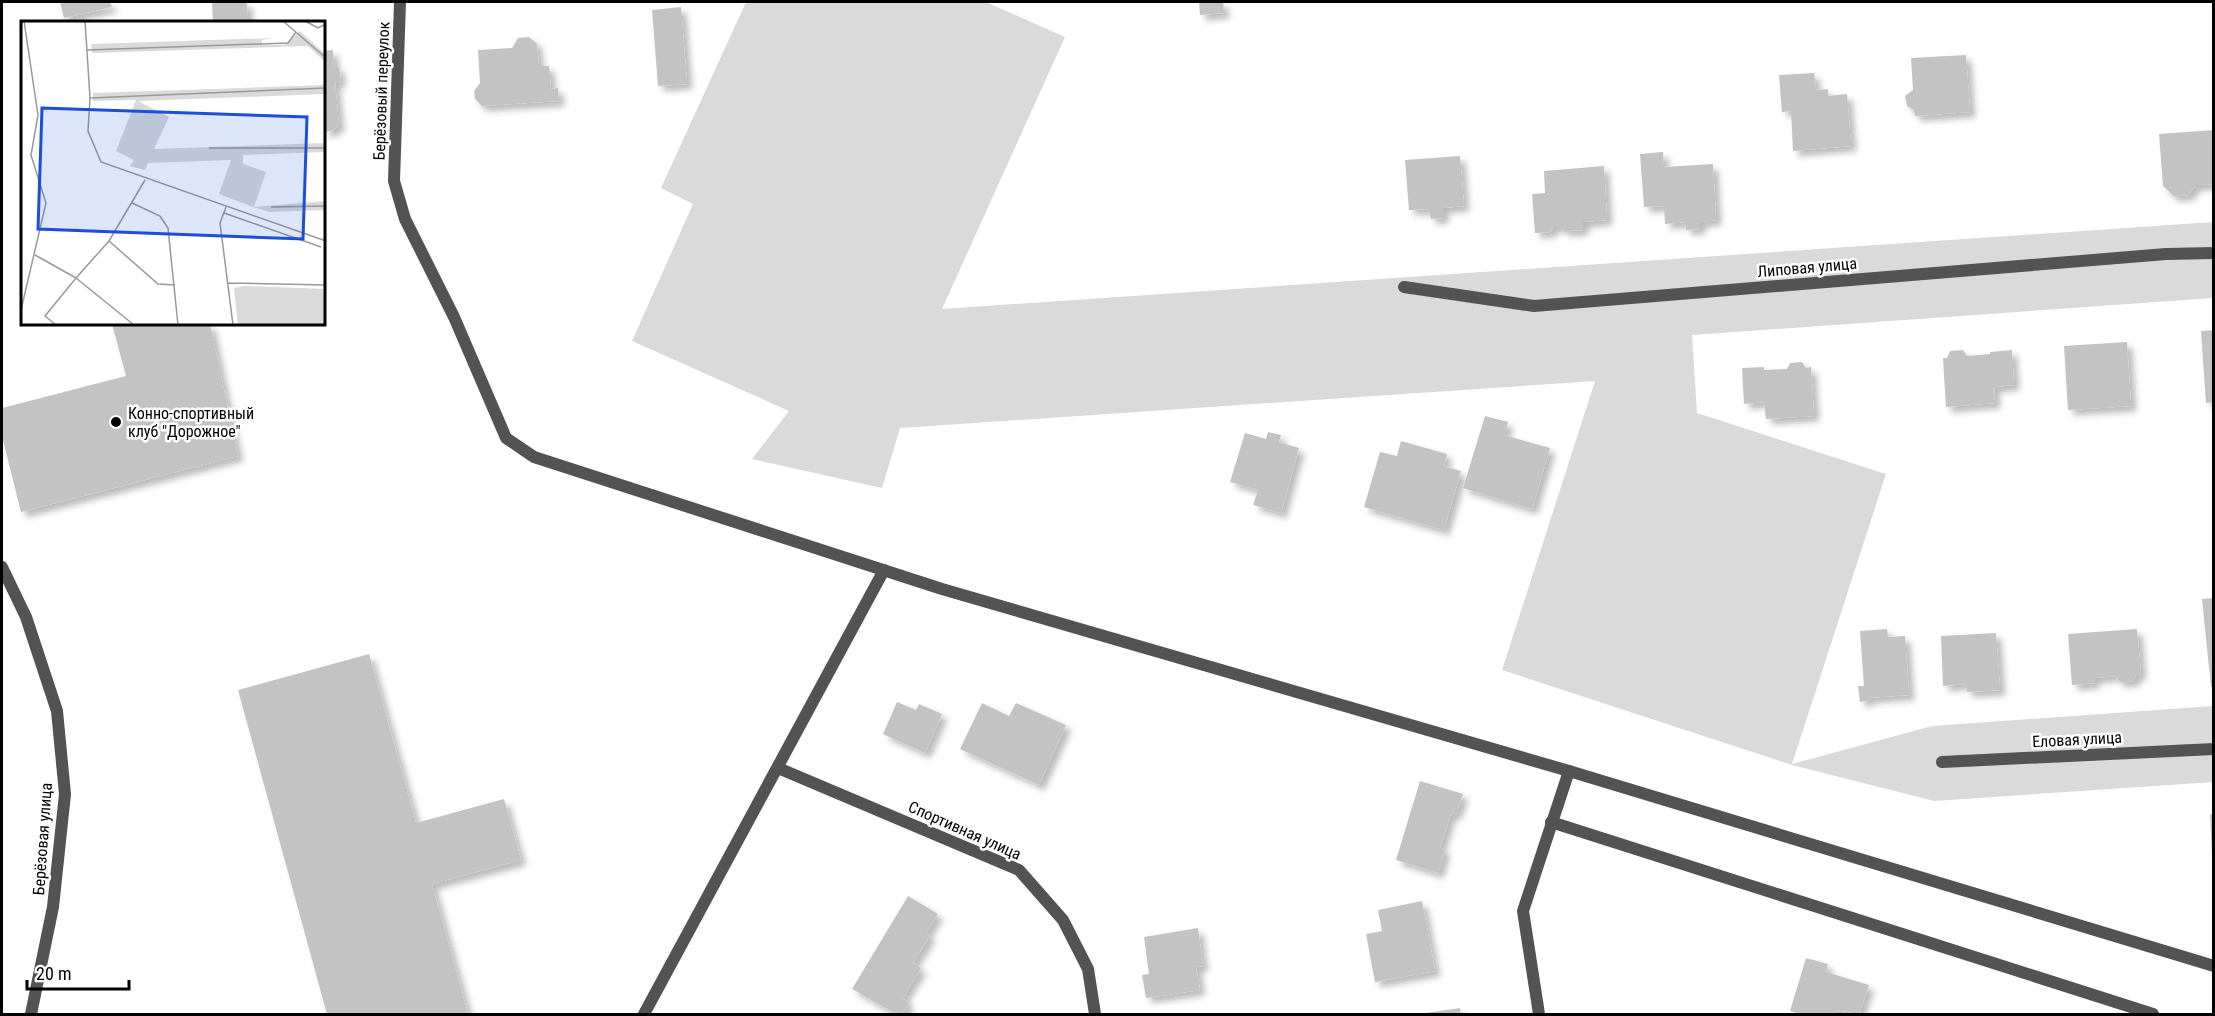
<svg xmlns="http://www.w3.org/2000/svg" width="2215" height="1016" viewBox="0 0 2215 1016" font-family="'Roboto Condensed',sans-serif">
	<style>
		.green { fill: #dadada }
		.building { fill: #c3c3c3; filter: url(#shadow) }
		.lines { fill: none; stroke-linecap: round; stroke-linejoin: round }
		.street { stroke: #535353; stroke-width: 12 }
		.poi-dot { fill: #000; stroke: #fff; stroke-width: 2 }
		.labels { text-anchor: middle; stroke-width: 5; stroke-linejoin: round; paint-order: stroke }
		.street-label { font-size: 16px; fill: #000; stroke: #fff }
		.poi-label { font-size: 16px; fill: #000; stroke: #fff; text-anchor: start }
		.inset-road { fill: none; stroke: #999; stroke-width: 1.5 }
		.view { fill: #1d4ed8; fill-opacity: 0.15; stroke: #1d4ed8; stroke-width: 3 }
		.inset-edge { fill: none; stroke: #000; stroke-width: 3 }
	</style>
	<defs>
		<filter id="shadow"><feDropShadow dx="5.5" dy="5.5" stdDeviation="3" flood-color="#0004"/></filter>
	</defs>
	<rect width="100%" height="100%" fill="#fff"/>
	<!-- green -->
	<path class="green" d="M 746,2 L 986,2 L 1065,37 L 942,309 L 2213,222 L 2213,298 L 1692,335 L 1697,413 L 1886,474 L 1792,764 L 1932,726 L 2213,706 L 2213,782 L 1934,801 L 1792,765 L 1502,670 L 1595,381 L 900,428 L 882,488 L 752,459 L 789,411 L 632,341 L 693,204 L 661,188 Z"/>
	<!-- building -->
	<g class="building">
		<path d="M 60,2 L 110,2 L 112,7 L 64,18 Z"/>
		<path d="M 212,2 L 247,2 L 248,22 L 213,22 Z"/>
		<path d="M 1199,2 L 1223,2 L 1224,13 L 1200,15 Z"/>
		<path d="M 681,7 L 687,84 L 658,86 L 652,10 Z"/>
		<path d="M 529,37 L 537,44 L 539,66 L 549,66 L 551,89 L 558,88 L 559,101 L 482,106 L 475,99 L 474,91 L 480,83 L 478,50 L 512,48 L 518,38 Z"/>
		<path d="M 333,50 L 334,67 L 339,67 L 341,81 L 335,82 L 339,126 L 331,131 L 324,132 L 324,51 Z"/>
		<path d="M 1966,55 L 1970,112 L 1915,116 L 1914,110 L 1907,106 L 1905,96 L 1913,90 L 1911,58 Z"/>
		<path d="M 1814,73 L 1816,90 L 1828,89 L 1828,96 L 1847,94 L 1851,146 L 1793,151 L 1791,111 L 1782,112 L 1779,75 Z"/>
		<path d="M 2214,130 L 2214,184 L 2196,185 L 2188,195 L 2174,196 L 2163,186 L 2159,134 Z"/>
		<path d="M 1663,152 L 1664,167 L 1713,164 L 1716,220 L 1700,222 L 1700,229 L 1686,230 L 1685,222 L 1665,224 L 1664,206 L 1644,207 L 1640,154 Z"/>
		<path d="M 1460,156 L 1464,206 L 1443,208 L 1443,218 L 1431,219 L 1428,209 L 1409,210 L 1405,160 Z"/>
		<path d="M 1604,166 L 1607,220 L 1583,222 L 1583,230 L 1564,231 L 1562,227 L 1553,227 L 1550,232 L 1535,233 L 1532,194 L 1545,193 L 1544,171 Z"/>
		<path d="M 112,324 L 210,324 L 238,456 L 21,512 L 2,436 L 2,408 L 126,376 Z"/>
		<path d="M 2214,330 L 2214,402 L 2206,403 L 2201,331 Z"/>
		<path d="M 2127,342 L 2131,406 L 2068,410 L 2064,346 Z"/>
		<path d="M 1963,350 L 1967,356 L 1990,354 L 1990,352 L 2012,350 L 2014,385 L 1994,387 L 1995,403 L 1946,407 L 1943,358 L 1947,358 L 1950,351 Z"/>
		<path d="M 1802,362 L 1806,368 L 1811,367 L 1814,416 L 1766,419 L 1764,402 L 1744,404 L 1742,368 L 1764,367 L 1764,370 L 1787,369 L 1790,363 Z"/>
		<path d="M 1485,416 L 1508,422 L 1504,435 L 1550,448 L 1532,509 L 1463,488 Z"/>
		<path d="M 1268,432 L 1281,435 L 1279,442 L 1299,448 L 1281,513 L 1253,505 L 1258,490 L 1230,482 L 1245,433 L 1266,439 Z"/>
		<path d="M 1401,441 L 1447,454 L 1444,466 L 1461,471 L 1444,530 L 1364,507 L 1380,452 L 1397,456 Z"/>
		<path d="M 2214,598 L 2214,687 L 2211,687 L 2202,599 Z"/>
		<path d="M 1887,629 L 1888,637 L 1905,636 L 1909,695 L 1867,698 L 1867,701 L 1860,702 L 1858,686 L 1864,686 L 1860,631 Z"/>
		<path d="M 2137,629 L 2141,674 L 2136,675 L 2133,681 L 2120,682 L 2115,676 L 2094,678 L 2095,683 L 2072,685 L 2068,634 Z"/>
		<path d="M 1996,633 L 2000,690 L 1967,692 L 1966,684 L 1943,686 L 1941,636 Z"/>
		<path d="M 369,654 L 416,823 L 504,799 L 521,860 L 432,884 L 468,1014 L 327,1014 L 238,690 Z"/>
		<path d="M 897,702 L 916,710 L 919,704 L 942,714 L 925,753 L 883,734 Z"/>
		<path d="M 982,703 L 1009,716 L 1016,703 L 1066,725 L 1039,785 L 960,749 Z"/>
		<path d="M 1420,781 L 1463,794 L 1456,814 L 1451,813 L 1440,848 L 1445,850 L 1438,873 L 1396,860 Z"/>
		<path d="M 2210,814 L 2214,814 L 2214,856 L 2212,857 Z"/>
		<path d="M 908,896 L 938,914 L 926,933 L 930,936 L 913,963 L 921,968 L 903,998 L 909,1003 L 902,1014 L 896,1014 L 852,989 Z"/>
		<path d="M 1422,901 L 1435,971 L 1375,982 L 1366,934 L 1382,931 L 1378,910 Z"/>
		<path d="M 1198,928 L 1203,966 L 1196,967 L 1200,990 L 1146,998 L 1142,975 L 1149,974 L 1144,937 Z"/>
		<path d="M 1806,958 L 1828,964 L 1826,972 L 1869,985 L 1859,1014 L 1838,1010 L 1837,1014 L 1800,1014 L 1790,1011 Z"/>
		<path d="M 1460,1008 L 1461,1014 L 1426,1014 L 1426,1013 Z"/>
	</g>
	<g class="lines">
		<!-- street -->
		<g class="street">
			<path d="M 400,2 L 394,181 L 405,219 L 454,317 L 506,438 L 534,457 L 942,589 L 1569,771 L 2214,966"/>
			<path d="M 1404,287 L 1534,306 L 2166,254 L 2214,253"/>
			<path d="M 2,567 L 26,617 L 57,711 L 65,794 L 53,907 L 31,1014"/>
			<path d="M 1942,762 L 2214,749"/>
			<path d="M 778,768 L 1019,870 L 1063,920 L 1088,969 L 1095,1014"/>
			<path d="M 1551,822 L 2153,1014"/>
			<path d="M 644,1014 L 884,570"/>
			<path d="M 1539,1014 L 1523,911 L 1569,771"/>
		</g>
	</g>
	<!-- markers -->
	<circle class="poi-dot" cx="116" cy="422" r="6"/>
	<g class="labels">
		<!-- street labels -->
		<g class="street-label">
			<text transform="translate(381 91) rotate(-88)" y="6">Берёзовый переулок</text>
			<text transform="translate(1807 267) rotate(-5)" y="6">Липовая улица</text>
			<text transform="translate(2077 739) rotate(-3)" y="6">Еловая улица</text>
			<text transform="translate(965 830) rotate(24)" y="6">Спортивная улица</text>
			<text transform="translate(42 839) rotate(-86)" y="6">Берёзовая улица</text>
		</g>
		<!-- poi labels -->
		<g class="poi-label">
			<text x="128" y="419">Конно-спортивный<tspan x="128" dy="18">клуб "Дорожное"</tspan></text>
		</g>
	</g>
	<!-- overview -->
	<g transform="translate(21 21)">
		<rect width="304" height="304" fill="#fff"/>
		<path d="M 279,10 L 304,33 L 304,41 L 287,25 L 71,32 L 70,23 L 253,17 L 241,19 L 241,24 L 263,24 ZM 304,64 L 304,73 L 117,80 L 148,96 L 133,128 L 304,122 L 304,131 L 222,134 L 222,143 L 245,151 L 233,186 L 304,180 L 304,189 L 249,191 L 232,186 L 198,173 L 210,139 L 127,142 L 124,149 L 109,145 L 113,139 L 95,130 L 115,79 L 72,80 L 72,72 ZM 223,265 L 304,268 L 304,304 L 217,304 L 213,267 Z" fill="#dadada"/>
		<path class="inset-road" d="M 64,0 L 69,77 L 67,110 L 80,141 L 305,220M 262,0 L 305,37M 284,0 L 297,7 L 305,3M 66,29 L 267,22 L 275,11M 69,77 L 305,67M 188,127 L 305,127M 111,182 L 139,195 L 147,207 L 157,304M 205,186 L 199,202 L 212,304M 250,186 L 305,185M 203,192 L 300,226M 88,220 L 137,263 L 154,264M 14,234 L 55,257 L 88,220 L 124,159M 207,262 L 305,264M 0,289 L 25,182 L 10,134 L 17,94 L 3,0M 35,304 L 24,295 L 55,257 L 113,304"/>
		<path class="view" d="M 21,87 L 286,96 L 282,218 L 17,208 Z"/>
		<rect width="304" height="304" class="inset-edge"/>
	</g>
	<!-- border -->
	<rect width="2215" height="1016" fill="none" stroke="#000000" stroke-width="6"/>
	<!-- scale -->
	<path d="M27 980v9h102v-9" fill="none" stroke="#000000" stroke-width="3"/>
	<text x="36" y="980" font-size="18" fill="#000000" stroke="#ffffff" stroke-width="4.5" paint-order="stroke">20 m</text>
</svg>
